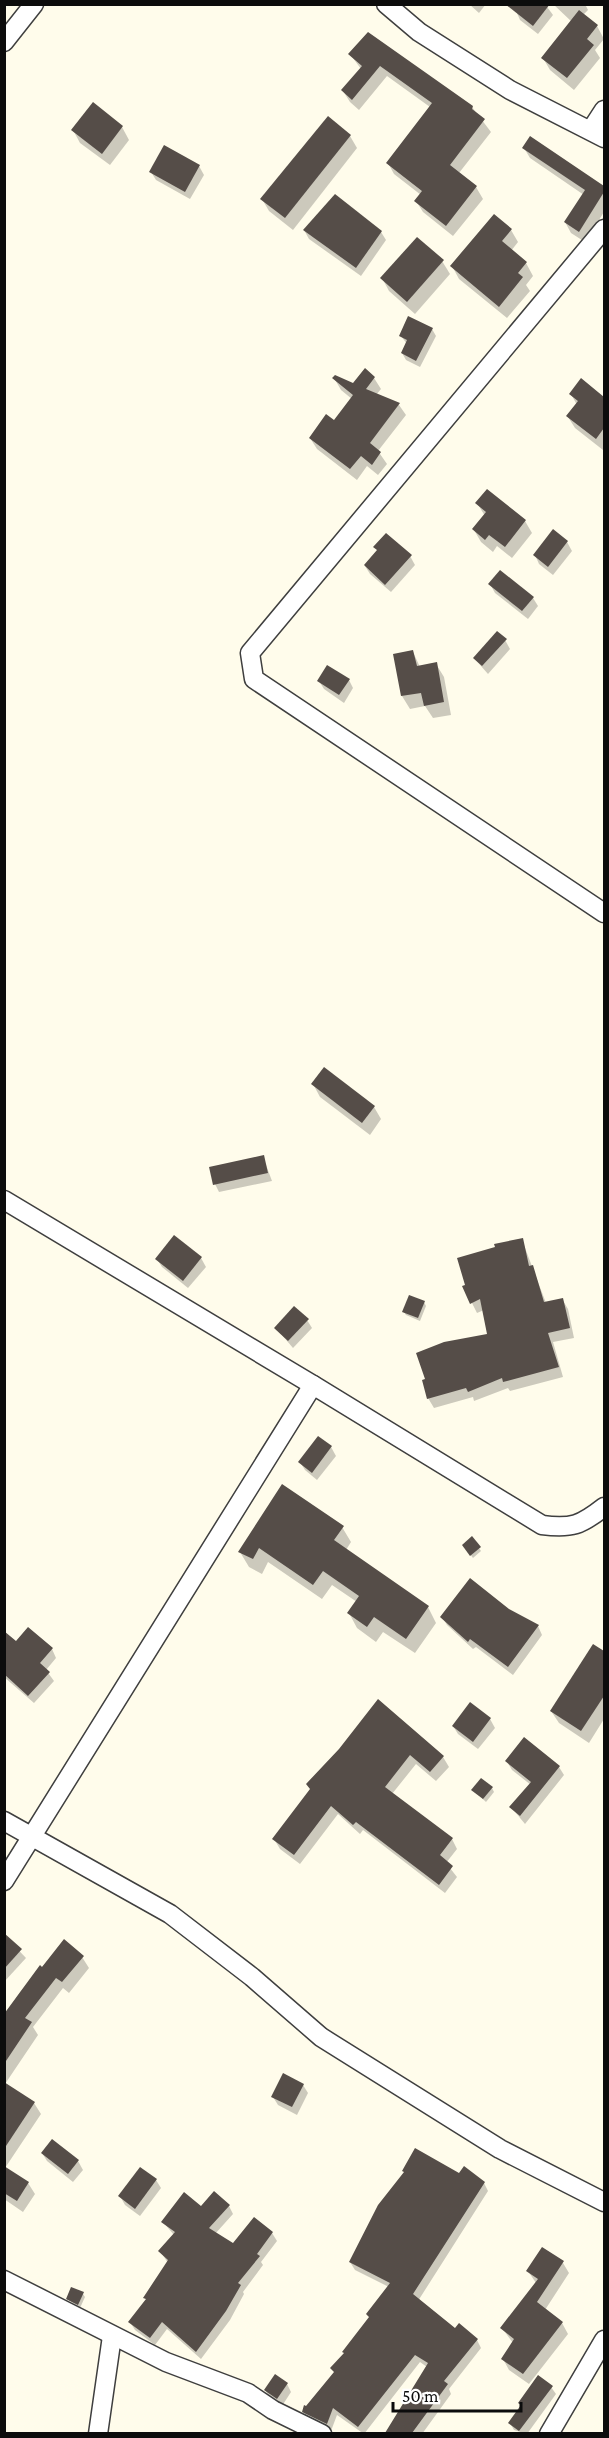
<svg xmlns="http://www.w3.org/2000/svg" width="609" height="2438" viewBox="0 0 609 2438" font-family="'Crimson Pro',serif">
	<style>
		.shadow { fill: #0003 }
		.building { fill: #554d48 }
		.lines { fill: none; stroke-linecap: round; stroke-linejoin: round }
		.minor-casing { stroke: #3f3f3f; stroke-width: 21 }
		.minor { stroke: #fff; stroke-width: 18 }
	</style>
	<rect width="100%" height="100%" fill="#fffceb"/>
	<!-- shadow -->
	<g class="shadow">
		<path d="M 469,4 L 486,4 L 479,13 Z"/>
		<path d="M 545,4 L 553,15 L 538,34 L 520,20 L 516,11 Z"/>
		<path d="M 553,4 L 585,4 L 588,10 L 583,15 L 597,26 L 604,39 L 595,50 L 600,58 L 574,90 L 550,70 L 543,58 L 572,22 Z"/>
		<path d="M 369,34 L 472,107 L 491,132 L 459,173 L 476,187 L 483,199 L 453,236 L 423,212 L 416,201 L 421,195 L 394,174 L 388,163 L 430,107 L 387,76 L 359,110 L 350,102 L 343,91 L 361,69 L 350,54 Z"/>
		<path d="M 122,127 L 129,140 L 110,165 L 80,143 L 73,130 Z"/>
		<path d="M 350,136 L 357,148 L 293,230 L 269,211 L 262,199 Z"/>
		<path d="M 530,138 L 604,188 L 604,212 L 585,242 L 571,233 L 565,222 L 584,195 L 530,158 L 524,148 Z"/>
		<path d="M 199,166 L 204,175 L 190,199 L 156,180 L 151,172 Z"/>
		<path d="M 304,230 L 381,232 L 386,240 L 361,276 L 309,239 Z"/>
		<path d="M 511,230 L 518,242 L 511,251 L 526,263 L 533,276 L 526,285 L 530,291 L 507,318 L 459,279 L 452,266 Z"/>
		<path d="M 442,261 L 450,274 L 415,314 L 389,291 L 382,278 Z"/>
		<path d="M 432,329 L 436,336 L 420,367 L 406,360 L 402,353 L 407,344 L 401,336 Z"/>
		<path d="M 365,370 L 374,378 L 381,389 L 376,395 L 399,405 L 406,415 L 378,451 L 387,464 L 378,475 L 367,466 L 357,480 L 317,449 L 310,438 L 335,422 L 352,399 L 341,390 L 334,378 L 354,385 Z"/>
		<path d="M 581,381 L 604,399 L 603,450 L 575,428 L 568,417 L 577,405 L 571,394 Z"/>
		<path d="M 477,503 L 525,521 L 532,533 L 512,558 L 497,546 L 493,552 L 481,542 L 474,530 L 485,516 Z"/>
		<path d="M 554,532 L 567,542 L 572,551 L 553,575 L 539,564 L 535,555 Z"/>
		<path d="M 410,556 L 415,565 L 391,592 L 370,574 L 365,566 Z"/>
		<path d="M 490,584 L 533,598 L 538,606 L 528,619 L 495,593 Z"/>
		<path d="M 505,640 L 510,649 L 488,674 L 474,658 Z"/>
		<path d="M 413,652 L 420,667 L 436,664 L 444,677 L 451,715 L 433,718 L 425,706 L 410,709 L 402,696 L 395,655 Z"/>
		<path d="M 349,680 L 353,688 L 344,703 L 324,689 L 319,681 Z"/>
		<path d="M 313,1084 L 374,1107 L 381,1119 L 370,1135 L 320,1097 Z"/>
		<path d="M 263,1157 L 272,1181 L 219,1192 L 215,1184 Z"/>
		<path d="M 175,1237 L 201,1258 L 206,1267 L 188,1288 L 162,1267 L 157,1259 Z"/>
		<path d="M 522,1240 L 546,1303 L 562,1299 L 568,1309 L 574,1338 L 553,1342 L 563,1377 L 510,1391 L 508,1388 L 474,1401 L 473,1397 L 434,1408 L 428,1398 L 489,1335 L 484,1310 L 477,1313 L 472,1303 Z"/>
		<path d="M 424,1302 L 426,1306 L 420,1321 L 406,1315 L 404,1312 Z"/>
		<path d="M 307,1320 L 312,1328 L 293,1348 L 276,1328 Z"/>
		<path d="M 318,1438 L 331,1447 L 336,1456 L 317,1480 L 305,1470 L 300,1462 Z"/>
		<path d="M 342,1527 L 351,1542 L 346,1550 L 428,1607 L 436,1623 L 415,1653 L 383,1632 L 376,1642 L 357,1628 L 349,1613 L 357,1602 L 332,1585 L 322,1599 L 268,1562 L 262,1574 L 249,1567 L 240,1552 Z"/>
		<path d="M 479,1548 L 481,1551 L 473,1558 L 466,1549 Z"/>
		<path d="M 508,1610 L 538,1626 L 542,1635 L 513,1675 L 476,1647 L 473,1649 L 447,1625 L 442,1617 Z"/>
		<path d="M 4,1633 L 16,1644 L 52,1649 L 56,1658 L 46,1670 L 54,1681 L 34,1703 L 4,1677 Z"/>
		<path d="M 594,1646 L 604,1653 L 604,1719 L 589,1743 L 559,1723 L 551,1711 Z"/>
		<path d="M 471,1704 L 490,1719 L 495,1728 L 478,1749 L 458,1734 L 453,1726 Z"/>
		<path d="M 340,1750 L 443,1757 L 449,1767 L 436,1781 L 416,1764 L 392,1794 L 452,1839 L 457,1849 L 446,1863 L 457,1877 L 445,1893 L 363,1830 L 360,1834 L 338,1814 L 300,1864 L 280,1849 L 274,1839 Z"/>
		<path d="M 507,1762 L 559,1767 L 564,1775 L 525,1824 L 511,1807 L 531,1785 L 512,1770 Z"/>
		<path d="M 492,1788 L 494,1792 L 486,1802 L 473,1790 Z"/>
		<path d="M 8,1939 L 26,1958 L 4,1982 L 4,1943 Z"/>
		<path d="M 64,1942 L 82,1957 L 89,1968 L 69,1993 L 63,1988 L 33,2027 L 38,2035 L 5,2084 L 34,2103 L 41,2114 L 5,2168 L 28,2183 L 35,2194 L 23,2212 L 4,2199 L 4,2016 L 21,1991 Z"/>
		<path d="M 303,2085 L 308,2093 L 297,2115 L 278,2105 L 273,2097 Z"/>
		<path d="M 42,2153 L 78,2161 L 83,2170 L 73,2182 L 47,2161 Z"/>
		<path d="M 459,2175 L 484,2183 L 488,2191 L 418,2301 L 455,2330 L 477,2340 L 481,2348 L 449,2389 L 451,2394 L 422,2434 L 386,2434 L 427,2367 L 420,2362 L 364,2434 L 337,2415 L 331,2431 L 308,2420 L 303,2411 L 335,2373 L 389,2287 L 355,2270 L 350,2262 Z"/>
		<path d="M 156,2180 L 161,2188 L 140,2216 L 125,2205 L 120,2196 Z"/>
		<path d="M 229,2206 L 233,2214 L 215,2234 L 234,2245 L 272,2233 L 277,2241 L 261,2262 L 263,2265 L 243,2292 L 244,2294 L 230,2320 L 201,2359 L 167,2329 L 155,2345 L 135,2330 L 130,2322 L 147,2301 L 145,2298 L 168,2263 L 160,2251 L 174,2235 L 163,2222 L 201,2208 Z"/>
		<path d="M 563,2263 L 569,2273 L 545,2310 L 562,2323 L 568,2334 L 529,2384 L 509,2370 L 503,2359 L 513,2343 L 502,2328 L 536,2283 L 528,2271 Z"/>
		<path d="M 83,2294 L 85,2297 L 80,2308 L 67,2299 Z"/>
		<path d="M 287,2384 L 291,2392 L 282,2406 L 270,2398 L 265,2390 Z"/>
		<path d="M 551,2387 L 556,2394 L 527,2434 L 514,2430 L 510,2423 L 521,2406 L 520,2403 Z"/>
	</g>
	<!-- building -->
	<g class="building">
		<path d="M 505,4 L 550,4 L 533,26 Z"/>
		<path d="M 579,10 L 598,25 L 587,39 L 594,45 L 567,78 L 541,58 Z"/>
		<path d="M 368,32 L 473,106 L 472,109 L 485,119 L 450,165 L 477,186 L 446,226 L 414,201 L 422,191 L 386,163 L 432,103 L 380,66 L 352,100 L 341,90 L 362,66 L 348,54 Z"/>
		<path d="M 93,102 L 123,126 L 102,154 L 71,130 Z"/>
		<path d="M 328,116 L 351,135 L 285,218 L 260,199 Z"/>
		<path d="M 530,136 L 604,186 L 604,192 L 579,232 L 564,222 L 585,190 L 522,148 Z"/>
		<path d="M 164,145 L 200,165 L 185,192 L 149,172 Z"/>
		<path d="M 335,194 L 382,231 L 356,268 L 303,230 Z"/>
		<path d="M 494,214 L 512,229 L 502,241 L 527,262 L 518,273 L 523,277 L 499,307 L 450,266 Z"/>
		<path d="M 417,237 L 444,260 L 407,302 L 380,278 Z"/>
		<path d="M 408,316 L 433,328 L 416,361 L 401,353 L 407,340 L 399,336 Z"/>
		<path d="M 365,368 L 375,377 L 366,389 L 400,403 L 370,443 L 381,452 L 372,465 L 361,456 L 350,469 L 309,438 L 326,414 L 334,420 L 353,395 L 332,378 L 335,375 L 353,383 Z"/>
		<path d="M 581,378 L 604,397 L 604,428 L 596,439 L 566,416 L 578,401 L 569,394 Z"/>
		<path d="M 487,489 L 526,520 L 505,547 L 489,535 L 485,540 L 472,529 L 486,512 L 475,503 Z"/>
		<path d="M 553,529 L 568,541 L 548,567 L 533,555 Z"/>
		<path d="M 386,533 L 412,555 L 385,585 L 364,565 L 377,550 L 373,547 Z"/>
		<path d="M 500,570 L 534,597 L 522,611 L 488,584 Z"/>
		<path d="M 497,631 L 507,639 L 482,666 L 473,658 Z"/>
		<path d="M 413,650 L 417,666 L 437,662 L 444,702 L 424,706 L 421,693 L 401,696 L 393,654 Z"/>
		<path d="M 327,665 L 350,679 L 339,695 L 317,681 Z"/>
		<path d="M 324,1067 L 375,1106 L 362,1123 L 311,1084 Z"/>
		<path d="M 264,1155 L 268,1173 L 213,1185 L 209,1167 Z"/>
		<path d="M 174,1235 L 202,1257 L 183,1281 L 155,1259 Z"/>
		<path d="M 523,1238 L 529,1266 L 533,1265 L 544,1302 L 563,1298 L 570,1328 L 548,1333 L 559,1367 L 503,1382 L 502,1378 L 468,1392 L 466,1388 L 427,1399 L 422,1380 L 425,1379 L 416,1353 L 444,1342 L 487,1334 L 480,1299 L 470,1304 L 462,1286 L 465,1285 L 457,1258 L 495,1247 L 494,1244 Z"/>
		<path d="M 409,1295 L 425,1301 L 418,1318 L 402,1312 Z"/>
		<path d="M 294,1306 L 309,1319 L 288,1341 L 274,1328 Z"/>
		<path d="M 318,1436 L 332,1446 L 312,1473 L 298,1462 Z"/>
		<path d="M 282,1484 L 344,1526 L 334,1540 L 429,1606 L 406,1639 L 374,1617 L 367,1627 L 347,1613 L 359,1596 L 323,1571 L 313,1585 L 259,1548 L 253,1559 L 238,1552 Z"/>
		<path d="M 472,1536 L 481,1547 L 470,1556 L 462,1545 Z"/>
		<path d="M 470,1578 L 509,1609 L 539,1625 L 508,1667 L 470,1639 L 468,1642 L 440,1617 Z"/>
		<path d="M 28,1627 L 53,1648 L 40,1663 L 50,1672 L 28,1696 L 4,1674 L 4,1631 L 16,1641 Z"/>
		<path d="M 593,1644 L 604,1651 L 604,1696 L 581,1731 L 550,1711 Z"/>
		<path d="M 378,1699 L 444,1756 L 430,1772 L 410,1755 L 385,1787 L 453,1838 L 440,1855 L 453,1866 L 439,1885 L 356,1822 L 353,1825 L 331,1806 L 294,1855 L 272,1839 L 310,1789 L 306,1784 L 339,1749 Z"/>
		<path d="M 470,1702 L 491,1718 L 473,1742 L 452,1726 Z"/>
		<path d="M 524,1737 L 560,1766 L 520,1816 L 509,1807 L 531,1782 L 505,1761 Z"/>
		<path d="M 481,1778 L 493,1787 L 483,1799 L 471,1790 Z"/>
		<path d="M 4,1933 L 22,1949 L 4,1969 Z"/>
		<path d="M 64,1939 L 84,1956 L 62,1982 L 56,1978 L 25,2018 L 32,2022 L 4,2064 L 4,2014 L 40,1965 L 42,1967 Z"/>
		<path d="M 283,2073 L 304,2084 L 292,2107 L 271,2097 Z"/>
		<path d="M 4,2082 L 35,2102 L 4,2149 Z"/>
		<path d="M 52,2139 L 79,2160 L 68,2174 L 41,2153 Z"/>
		<path d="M 415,2148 L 459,2173 L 464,2166 L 485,2182 L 413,2294 L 455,2328 L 459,2323 L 478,2339 L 444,2381 L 448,2384 L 412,2433 L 385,2433 L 428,2363 L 415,2355 L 358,2427 L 333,2408 L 327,2424 L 302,2412 L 304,2405 L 306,2406 L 334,2372 L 330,2368 L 344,2353 L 342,2352 L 369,2317 L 366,2314 L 390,2283 L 349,2262 L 378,2205 L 404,2172 L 402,2171 Z"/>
		<path d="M 4,2166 L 29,2182 L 17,2201 L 4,2193 Z"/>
		<path d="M 140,2167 L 157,2179 L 135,2209 L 118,2196 Z"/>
		<path d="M 214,2191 L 230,2205 L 209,2228 L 233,2243 L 254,2217 L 273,2232 L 257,2254 L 260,2256 L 238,2283 L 241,2285 L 226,2311 L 196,2352 L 162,2322 L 150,2338 L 128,2322 L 146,2299 L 143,2298 L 168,2260 L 158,2251 L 175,2232 L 161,2222 L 184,2192 L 201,2206 Z"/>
		<path d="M 542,2247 L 564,2261 L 537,2302 L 563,2322 L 523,2374 L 501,2359 L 514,2339 L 500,2328 L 538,2279 L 526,2271 Z"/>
		<path d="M 71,2287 L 84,2292 L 78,2305 L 66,2299 Z"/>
		<path d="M 275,2374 L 288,2383 L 277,2399 L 264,2390 Z"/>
		<path d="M 538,2375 L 553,2386 L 519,2431 L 508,2423 L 521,2405 L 518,2403 Z"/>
	</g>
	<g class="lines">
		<!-- minor casing -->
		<g class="minor-casing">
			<g id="minor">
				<path d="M 386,4 L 419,32 L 510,90 L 604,138"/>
				<path d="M 4,42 L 34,4"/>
				<path d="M 591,130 L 604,110"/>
				<path d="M 604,229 L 250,653 L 254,679 L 604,913"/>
				<path d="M 4,1200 L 313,1385"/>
				<path d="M 4,1821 L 170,1914 L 252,1977 L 321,2037 L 500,2149 L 604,2202"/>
				<path d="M 4,1881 L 313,1385 L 542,1525 C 572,1529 581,1525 604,1507"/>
				<path d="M 4,2280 L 166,2362 L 248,2393 L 273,2410 L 322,2434"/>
				<path d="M 98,2434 L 112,2336"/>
				<path d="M 549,2434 L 604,2340"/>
			</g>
		</g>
		<!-- minor -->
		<use href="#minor" class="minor"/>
	</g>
	<!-- border -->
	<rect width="609" height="2438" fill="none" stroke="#0c0c0c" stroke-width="12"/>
	<!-- scale -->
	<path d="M393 2402v9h128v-9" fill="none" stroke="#0c0c0c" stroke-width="3"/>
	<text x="402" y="2402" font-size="18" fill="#0c0c0c" stroke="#ffffff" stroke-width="4.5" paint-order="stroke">50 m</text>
</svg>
